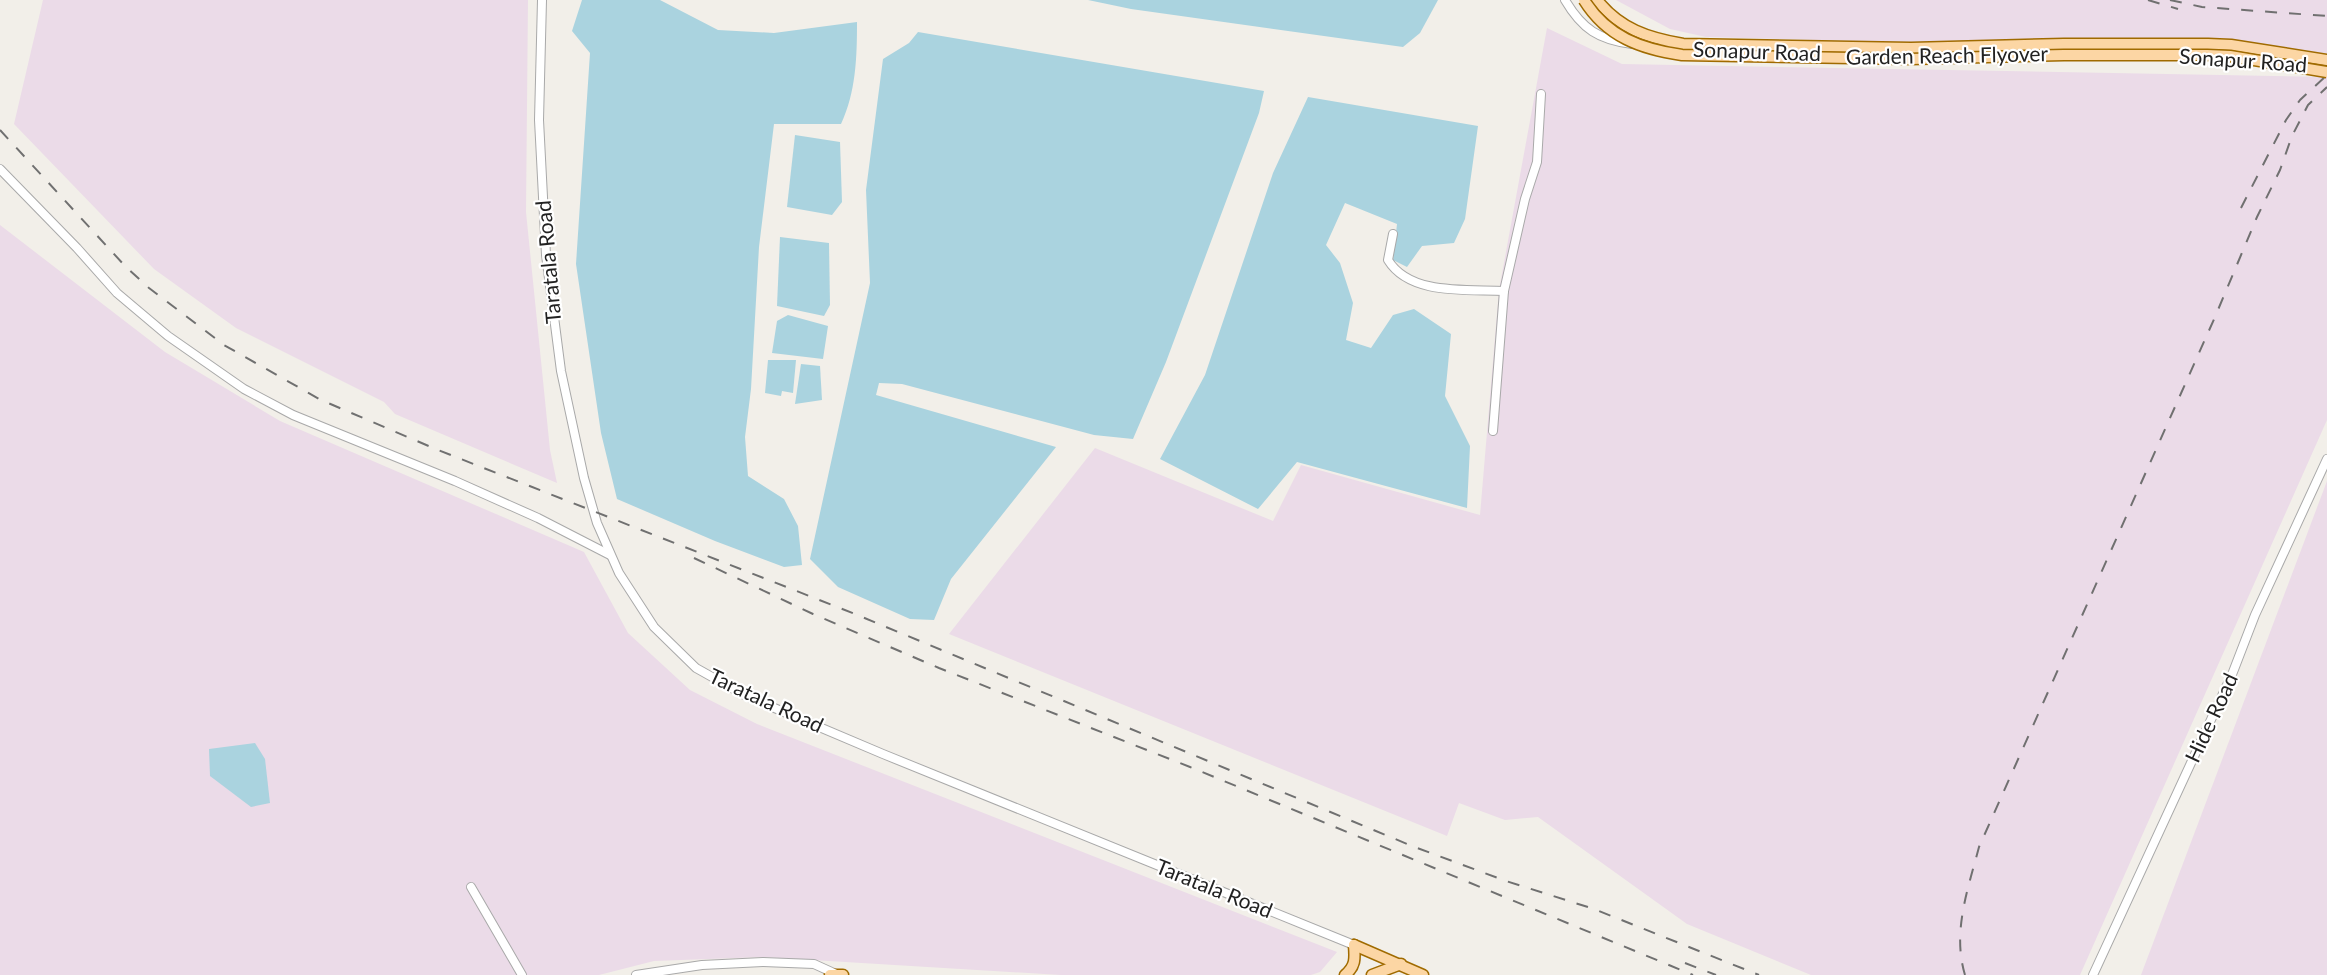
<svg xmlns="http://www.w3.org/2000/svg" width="2327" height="975" viewBox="0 0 2327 975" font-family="Lato,sans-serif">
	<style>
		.industrial { fill: #ebdbe8 }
		.water { fill: #aad3df }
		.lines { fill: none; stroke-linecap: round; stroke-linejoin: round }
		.minor-casing { stroke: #a9a9a9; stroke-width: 10 }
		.major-casing { stroke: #a06b00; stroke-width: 13 }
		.minor { stroke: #fff; stroke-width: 8 }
		.major { stroke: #fcd6a4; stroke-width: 10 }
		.rail { stroke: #707070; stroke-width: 2; stroke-dasharray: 12 12; stroke-linecap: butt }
		.major-bridge-casing { stroke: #a06b00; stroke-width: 13; stroke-linecap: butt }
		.major-bridge { stroke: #fcd6a4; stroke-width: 10 }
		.labels { text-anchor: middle; stroke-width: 4.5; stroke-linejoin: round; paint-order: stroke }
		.street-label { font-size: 21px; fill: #222; stroke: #fff }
	</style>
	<rect width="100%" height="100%" fill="#f2efe9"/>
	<!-- industrial -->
	<g class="industrial">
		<path d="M 43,0 L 528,0 L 526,212 L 550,450 L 557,483 L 395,414 L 384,402 L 236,328 L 154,269 L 14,124 Z"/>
		<path d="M 1616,0 L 2327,0 L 2327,54 L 1706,37 L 1670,29 Z"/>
		<path d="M 1547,28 L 1622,64 L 2327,77 L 2327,420 L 2080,975 L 1811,975 L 1687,924 L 1538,817 L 1505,820 L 1459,803 L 1447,836 L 949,634 L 1095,448 L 1273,521 L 1301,465 L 1480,515 L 1499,290 Z"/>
		<path d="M 0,225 L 165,352 L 280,421 L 584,552 L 628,633 L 690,690 L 757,724 L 1337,952 L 1320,972 L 1311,975 L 1061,975 L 763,957 L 654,961 L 599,975 L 0,975 Z"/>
		<path d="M 2327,481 L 2327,975 L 2141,975 Z"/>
	</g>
	<!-- water -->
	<g class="water">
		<path d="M 582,0 L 660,0 L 718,30 L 774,33 L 857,22 C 857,57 856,92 841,124 L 774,124 L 759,247 L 751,389 L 745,437 L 748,476 L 784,499 L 798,526 L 802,565 L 784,567 L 715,541 L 617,499 L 601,433 L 576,264 L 590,53 L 572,31 Z"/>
		<path d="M 1088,0 L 1438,0 L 1420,33 L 1403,47 L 1131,9 Z"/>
		<path d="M 918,32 L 1264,91 L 1259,113 L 1166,362 L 1133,439 L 1094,435 L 902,384 L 879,383 L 876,395 L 1056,447 L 951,579 L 934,620 L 910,619 L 838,587 L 810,559 L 870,283 L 866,190 L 883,59 L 909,43 Z"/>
		<path d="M 1308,97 L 1478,126 L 1465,219 L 1454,243 L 1422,246 L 1407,267 L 1393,260 L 1397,224 L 1345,203 L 1326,245 L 1340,263 L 1353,303 L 1346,340 L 1371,348 L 1393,315 L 1414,309 L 1451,334 L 1445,396 L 1470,446 L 1467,508 L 1297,462 L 1258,509 L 1160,459 L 1205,375 L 1273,173 Z"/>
		<path d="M 795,135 L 840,142 L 842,202 L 832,215 L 787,207 Z"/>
		<path d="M 780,237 L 829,243 L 830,305 L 824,316 L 777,306 Z"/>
		<path d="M 788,315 L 828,326 L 823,359 L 772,353 L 777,321 Z"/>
		<path d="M 768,360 L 796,360 L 793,393 L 782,391 L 781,396 L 765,393 Z"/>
		<path d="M 801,364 L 820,366 L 822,400 L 795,404 Z"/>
		<path d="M 255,743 L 265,759 L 270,803 L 251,807 L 210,776 L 209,749 Z"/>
	</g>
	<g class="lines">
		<!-- minor casing -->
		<g class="minor-casing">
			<g id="minor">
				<path d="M 542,0 L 539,120 L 546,255 L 561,371 L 584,478 L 597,523 L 619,573 L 654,627 L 696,668 L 746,696 L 883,754 L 1354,945"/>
				<path d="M 1565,0 C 1582,29 1599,40 1632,44"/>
				<path d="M 1662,47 L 1703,51"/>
				<path d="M 0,169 L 77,248 L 117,293 L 168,336 L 244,389 L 293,415 L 455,481 L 538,518 L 610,555"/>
				<path d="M 1393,234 L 1388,260 C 1410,296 1468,289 1504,291"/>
				<path d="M 1493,431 L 1504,291 L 1525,199 L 1537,162 L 1541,94"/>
				<path d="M 471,887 L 522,975"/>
				<path d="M 636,975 L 702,965 L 763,962 L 814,964 L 836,974"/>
				<path d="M 2093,975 L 2233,672 L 2255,615 L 2327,459"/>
			</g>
		</g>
		<!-- major casing -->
		<g class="major-casing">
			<g id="major">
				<path d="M 1597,0 C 1620,29 1648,38 1683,44 L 1911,48 L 2064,44 L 2208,44 L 2231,45 L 2327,60"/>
				<path d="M 1354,945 L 1423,975"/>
				<path d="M 830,975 L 843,975"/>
				<path d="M 1345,975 C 1356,966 1355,958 1354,945"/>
				<path d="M 1372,975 L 1401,964"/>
			</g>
		</g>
		<!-- minor -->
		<use href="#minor" class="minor"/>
		<!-- major -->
		<use href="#major" class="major"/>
		<!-- rail -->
		<g class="rail">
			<path d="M 2148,0 L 2178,9"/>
			<path d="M 2170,0 L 2202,7 L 2327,16"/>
			<path d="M 0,130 L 125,266 L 149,288 L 224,345 L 321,400 L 438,450 L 855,614 L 1412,846 L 1506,881 L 1594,909 L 1759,975"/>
			<path d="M 2241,208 L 2286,120 L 2300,100 L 2327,75"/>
			<path d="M 694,558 L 813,614 L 939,668 L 1190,767 L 1693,975"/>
			<path d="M 1685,963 L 1716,975"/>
			<path d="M 1965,975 C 1952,932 1968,889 1979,847 L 2215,317 L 2257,217 L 2280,170 L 2292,136 L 2308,105 L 2327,87"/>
		</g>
		<!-- major-bridge casing -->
		<g class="major-bridge-casing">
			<path id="major-bridge" d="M 1584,0 C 1607,37 1641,49 1682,55 L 1911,59 L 2064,55 L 2207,55 L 2230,56 L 2327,72"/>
		</g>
		<!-- major-bridge -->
		<use href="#major-bridge" class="major-bridge"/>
	</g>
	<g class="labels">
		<!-- street labels -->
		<g class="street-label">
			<text transform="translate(1757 52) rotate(2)" y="7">Sonapur Road</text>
			<text transform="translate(1947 56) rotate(-1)" y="7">Garden Reach Flyover</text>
			<text transform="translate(2243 61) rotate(4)" y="7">Sonapur Road</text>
			<text transform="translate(549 262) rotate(-95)" y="7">Taratala Road</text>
			<text transform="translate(766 701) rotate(25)" y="7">Taratala Road</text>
			<text transform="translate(2212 718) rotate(-65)" y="7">Hide Road</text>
			<text transform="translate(1214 889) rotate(22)" y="7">Taratala Road</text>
		</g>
	</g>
</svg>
